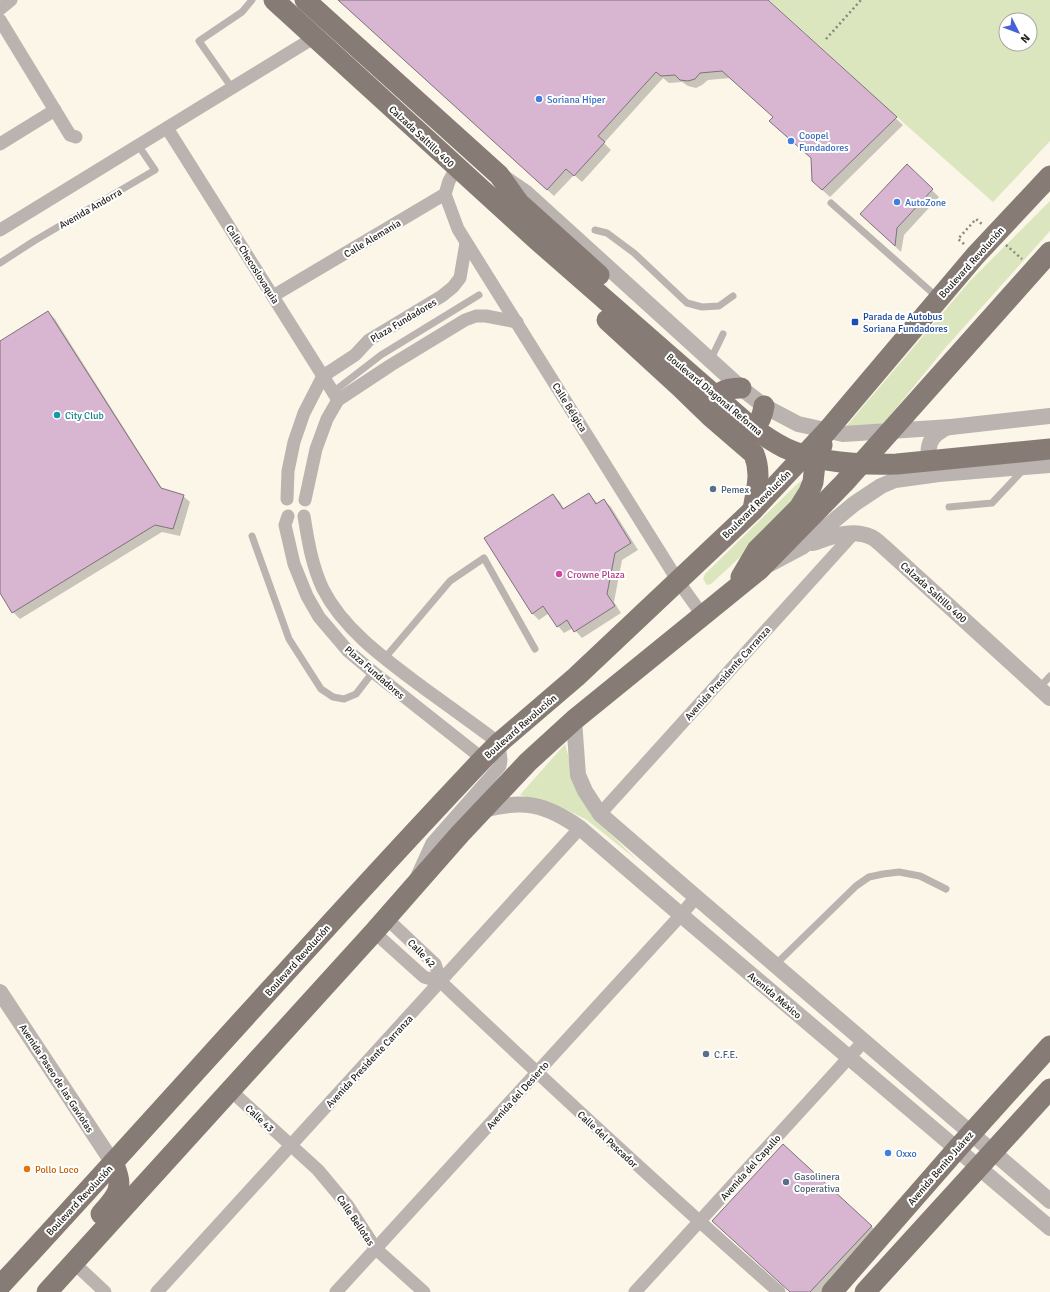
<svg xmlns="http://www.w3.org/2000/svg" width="1050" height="1292" viewBox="0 0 1050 1292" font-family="Signika,sans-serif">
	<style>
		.green { fill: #dbe5be; fill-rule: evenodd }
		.shadow { fill: #0003 }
		.building { fill: #d8b5d0; stroke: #7e737b }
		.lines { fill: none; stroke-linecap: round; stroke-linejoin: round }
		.path { stroke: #89867d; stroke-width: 2.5; stroke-dasharray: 2 3; stroke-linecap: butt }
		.service { stroke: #bab3b0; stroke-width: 7 }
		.minor { stroke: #bab3b0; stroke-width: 13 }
		.tertiary { stroke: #bab3b0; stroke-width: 16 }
		.primary { stroke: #877b76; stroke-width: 21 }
		.shop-dot { fill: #3f7fe0; stroke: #fff; stroke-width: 1.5 }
		.transit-dot { fill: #1a4fb4; stroke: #fff; stroke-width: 1.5 }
		.culture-dot { fill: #0f9aa8; stroke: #fff; stroke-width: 1.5 }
		.service-dot { fill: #5c6f8a; stroke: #fff; stroke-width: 1.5 }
		.hotel-dot { fill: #d1479c; stroke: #fff; stroke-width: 1.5 }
		.food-dot { fill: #e8710a; stroke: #fff; stroke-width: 1.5 }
		.labels { text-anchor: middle; stroke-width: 4; stroke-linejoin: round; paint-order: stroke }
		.shop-label { font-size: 10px; fill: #366cbe; stroke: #fff; text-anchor: start }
		.street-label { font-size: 10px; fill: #25231e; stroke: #fff }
		.transit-label { font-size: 10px; fill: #164399; stroke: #fff; text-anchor: start }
		.culture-label { font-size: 10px; fill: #0d838f; stroke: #fff; text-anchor: start }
		.service-label { font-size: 10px; fill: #4e5e75; stroke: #fff; text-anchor: start }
		.hotel-label { font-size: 10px; fill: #b23c85; stroke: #fff; text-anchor: start }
		.food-label { font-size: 10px; fill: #c56008; stroke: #fff; text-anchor: start }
	</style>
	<rect width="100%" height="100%" fill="#fbf6e8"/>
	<!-- green -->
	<g class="green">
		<path d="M 769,0 L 1050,0 L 1050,141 L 993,202 L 897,117 ZM 1006,20 L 1030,20 L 1030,44 L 1006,44 Z"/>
		<path d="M 1050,201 L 1050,231 L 946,347 L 884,423 L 843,430 L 970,281 Z"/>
		<path d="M 804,480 L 790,511 L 711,584 L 707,585 L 703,579 L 705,574 L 796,485 L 801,481 Z"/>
		<path d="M 565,744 L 578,791 L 591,815 L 637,860 L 587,820 L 563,808 L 520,795 Z"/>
	</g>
	<!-- shadow -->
	<g class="shadow">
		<path d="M 338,0 L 767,0 L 903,125 L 830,197 L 820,188 L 812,159 L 774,117 L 730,78 L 708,80 L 702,85 L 696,88 L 688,86 L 682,82 L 669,83 L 663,78 L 604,143 L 611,150 L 582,182 L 574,175 L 554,196 Z"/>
		<path d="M 907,166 L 939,197 L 904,235 L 901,252 L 869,221 Z"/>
		<path d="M 48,312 L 55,319 L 163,490 L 183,496 L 190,502 L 180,536 L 162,532 L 20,619 L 13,612 L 0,591 L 0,343 Z"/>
		<path d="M 589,494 L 598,504 L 604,500 L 611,507 L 638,550 L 622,560 L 614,602 L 621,613 L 582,638 L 573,628 L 564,633 L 558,626 L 549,613 L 539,620 L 532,613 L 553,495 L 560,502 L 564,509 Z"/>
		<path d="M 713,1221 L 871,1226 L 878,1233 L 823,1292 L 791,1292 Z"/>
	</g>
	<!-- building -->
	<g class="building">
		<path d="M 338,0 L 768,0 L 897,117 L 822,190 L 812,181 L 811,158 L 769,121 L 773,117 L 722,71 L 700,73 L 695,79 L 688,81 L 680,80 L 675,75 L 661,76 L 656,72 L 598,136 L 605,142 L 574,176 L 566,169 L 547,190 Z"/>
		<path d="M 907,164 L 933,189 L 897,228 L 895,246 L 860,214 Z"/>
		<path d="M 48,311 L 161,488 L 184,495 L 173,529 L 155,525 L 12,613 L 0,593 L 0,341 Z"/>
		<path d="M 589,493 L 596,504 L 604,499 L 631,543 L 615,553 L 607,594 L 615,606 L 574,632 L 567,620 L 557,627 L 543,606 L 532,614 L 484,538 L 553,494 L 563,509 Z"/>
		<path d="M 783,1144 L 872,1226 L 810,1292 L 790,1292 L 712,1221 Z"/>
	</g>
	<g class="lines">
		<!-- path -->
		<g class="path">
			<path d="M 826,39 L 861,0"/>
			<path d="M 964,244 L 958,239 L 976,219 L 983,225"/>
			<path d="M 1006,245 L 1022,259"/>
		</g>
		<!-- service -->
		<g class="service">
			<path d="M 232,88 L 199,41 L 242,12 L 252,0"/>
			<path d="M 831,203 L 937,297"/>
			<path d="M 595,230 L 607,233 L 634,253 L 687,303 L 702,307 L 719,306 L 733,296"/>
			<path d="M 0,263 L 34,241 L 155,170 L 138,145"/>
			<path d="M 710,361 L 723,334"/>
			<path d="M 333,392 L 381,355 L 479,295"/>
			<path d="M 949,507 L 992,503 L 1023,470"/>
			<path d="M 252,536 L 289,639 L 321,689 L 333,697 L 344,699 L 356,694 L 373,672"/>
			<path d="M 384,659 L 450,581 L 484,558 L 535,649"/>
			<path d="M 1039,688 L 1050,676"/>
			<path d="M 775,965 L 856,886 L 869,877 L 883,874 L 899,872 L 920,876 L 946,889"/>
		</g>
		<!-- minor -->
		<g class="minor">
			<path d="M 0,9 L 11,0"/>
			<path d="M 0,20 L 70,135 L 76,137"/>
			<path d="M 167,128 L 338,400"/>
			<path d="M 0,144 L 55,110"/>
			<path d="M 445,194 L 458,229 L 678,581 L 703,616"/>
			<path d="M 0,230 L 315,37"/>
			<path d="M 273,296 L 445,194 L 449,181 L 457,167"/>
			<path d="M 287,499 L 288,471 L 294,442 L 304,413 L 323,376 L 355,355 L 369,340 L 442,296 L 453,287 L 460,278 L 466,243"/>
			<path d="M 305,500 L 316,449 L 327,419 L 338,400 L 391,365 L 465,320 L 476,316 L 486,316 L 517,322"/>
			<path d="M 288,516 L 285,525 L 294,564 L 307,596 L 319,617 L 348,651 L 373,672 L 483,759"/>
			<path d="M 304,516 C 308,541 312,566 323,589 C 344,631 389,662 425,689 C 450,707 475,725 499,743 L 501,760 L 500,766 L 432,843 L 417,876"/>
			<path d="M 600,814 L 854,533"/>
			<path d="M 386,918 L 435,964 L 441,982"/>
			<path d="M 374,932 L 424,977 L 441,982 C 552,1087 664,1191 779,1292"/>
			<path d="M 230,1090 L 318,1170 L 348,1206 L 376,1249 L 424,1292"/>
			<path d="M 74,1263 L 105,1292"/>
			<path d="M 157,1292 L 580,828"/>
			<path d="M 336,1292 L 681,915 L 696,897"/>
			<path d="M 635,1292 L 864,1041"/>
		</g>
		<!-- tertiary -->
		<g class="tertiary">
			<path d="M 506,179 L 525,192 L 741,388 L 764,406 L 798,424 L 843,434 L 951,427 L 1050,416"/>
			<path d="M 935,470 C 925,458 926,439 941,431 C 943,429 947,428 950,427"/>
			<path d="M 813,543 C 831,537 852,528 871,537 C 876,539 880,544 884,547 L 1050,698"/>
			<path d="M 770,564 L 802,547 L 854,504 L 881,486 L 895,480 L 939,474 L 1050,465"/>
			<path d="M 574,720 L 578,775 L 585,791 L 600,814 L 696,897 L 1050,1201"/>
			<path d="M 483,810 C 524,799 546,804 580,828 L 681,915 L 1050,1228"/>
			<path d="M 0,992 L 113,1163"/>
		</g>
		<!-- primary -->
		<g class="primary">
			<path d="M 274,0 L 537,240 L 744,421 C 757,431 771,441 785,448 C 817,463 862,465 897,464 L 1050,449"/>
			<path d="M 305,0 L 499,175 L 519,203 L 599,275"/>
			<path d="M 607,320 L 679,386 L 710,416 L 754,454 C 762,474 756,490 753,510"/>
			<path d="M 710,406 C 715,392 726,388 741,388"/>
			<path d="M 743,434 C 756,429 762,420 764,406"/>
			<path d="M 741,577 L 757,550 L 799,508 L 809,492 L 813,482 L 815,464 L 822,445"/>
			<path d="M 101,1214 C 118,1195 125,1188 113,1163"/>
			<path d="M 0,1286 C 162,1111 319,932 483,759 L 499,743 L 576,677 L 753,510 L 827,431 L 975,256 L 1050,176"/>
			<path d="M 47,1292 L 374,932 L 460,834 L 528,762 L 574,720 L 760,569 L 844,483 L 1050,252"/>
			<path d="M 832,1292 L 957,1149 L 1050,1046"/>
			<path d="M 865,1292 L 1050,1089"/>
		</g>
	</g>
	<!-- markers -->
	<g class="shop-dot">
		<circle cx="539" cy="99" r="4"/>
		<circle cx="791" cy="141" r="4"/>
		<circle cx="897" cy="202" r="4"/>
		<circle cx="888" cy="1153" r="4"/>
	</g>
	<rect class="transit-dot" x="851" y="318" width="8" height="8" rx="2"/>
	<circle class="culture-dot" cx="57" cy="415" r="4"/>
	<g class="service-dot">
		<circle cx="713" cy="489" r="4"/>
		<circle cx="706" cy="1054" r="4"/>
		<circle cx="786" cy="1182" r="4"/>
	</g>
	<circle class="hotel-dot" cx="559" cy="574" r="4"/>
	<circle class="food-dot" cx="27" cy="1169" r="4"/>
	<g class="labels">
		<!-- shop labels -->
		<g class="shop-label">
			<text x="547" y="103">Soriana Híper</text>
			<text x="799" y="139">Coopel<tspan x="799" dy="12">Fundadores</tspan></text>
			<text x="905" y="206">AutoZone</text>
			<text x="896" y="1157">Oxxo</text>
		</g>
		<!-- street labels -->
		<g class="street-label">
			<text transform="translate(422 136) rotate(43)" y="4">Calzada Saltillo 400</text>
			<text transform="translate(90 208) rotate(-30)" y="4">Avenida Andorra</text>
			<text transform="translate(372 238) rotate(-31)" y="4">Calle Alemania</text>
			<text transform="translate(971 262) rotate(-48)" y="4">Boulevard Revolución</text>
			<text transform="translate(253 264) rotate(58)" y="4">Calle Checoslovaquia</text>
			<text transform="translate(403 320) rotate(-31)" y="4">Plaza Fundadores</text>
			<text transform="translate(715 394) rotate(40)" y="4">Boulevard Diagonal Reforma</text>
			<text transform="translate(570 407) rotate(58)" y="4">Calle Bélgica</text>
			<text transform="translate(756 504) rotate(-45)" y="4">Boulevard Revolución</text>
			<text transform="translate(934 592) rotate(42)" y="4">Calzada Saltillo 400</text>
			<text transform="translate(375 672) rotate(41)" y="4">Plaza Fundadores</text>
			<text transform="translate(727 673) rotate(-48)" y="4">Avenida Presidente Carranza</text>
			<text transform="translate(520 726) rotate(-41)" y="4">Boulevard Revolución</text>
			<text transform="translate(422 953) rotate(46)" y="4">Calle 42</text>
			<text transform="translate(297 960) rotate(-48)" y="4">Boulevard Revolución</text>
			<text transform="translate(775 995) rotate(40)" y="4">Avenida México</text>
			<text transform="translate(369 1061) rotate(-47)" y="4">Avenida Presidente Carranza</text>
			<text transform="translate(57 1078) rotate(57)" y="4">Avenida Paseo de las Gaviotas</text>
			<text transform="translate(517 1095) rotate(-48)" y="4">Avenida del Desierto</text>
			<text transform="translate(260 1118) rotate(43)" y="4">Calle 43</text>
			<text transform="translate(608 1139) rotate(43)" y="4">Calle del Pescador</text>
			<text transform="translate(750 1167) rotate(-48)" y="4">Avenida del Capullo</text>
			<text transform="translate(940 1168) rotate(-49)" y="4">Avenida Benito Juárez</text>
			<text transform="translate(79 1200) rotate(-47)" y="4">Boulevard Revolución</text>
			<text transform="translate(356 1220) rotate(56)" y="4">Calle Bellotas</text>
		</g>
		<!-- transit labels -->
		<g class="transit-label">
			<text x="863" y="320">Parada de Autobus<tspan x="863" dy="12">Soriana Fundadores</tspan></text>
		</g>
		<!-- culture labels -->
		<g class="culture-label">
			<text x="65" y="419">City Club</text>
		</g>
		<!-- service labels -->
		<g class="service-label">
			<text x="721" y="493">Pemex</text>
			<text x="714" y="1058">C.F.E.</text>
			<text x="794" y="1180">Gasolinera<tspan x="794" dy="12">Coperativa</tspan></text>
		</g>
		<!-- hotel labels -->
		<g class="hotel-label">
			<text x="567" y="578">Crowne Plaza</text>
		</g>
		<!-- food labels -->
		<g class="food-label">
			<text x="35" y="1173">Pollo Loco</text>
		</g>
	</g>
	<!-- north arrow -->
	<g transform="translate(1018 32) rotate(132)"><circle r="19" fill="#ffffff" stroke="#a8a7a5"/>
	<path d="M0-3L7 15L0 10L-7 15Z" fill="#4662d5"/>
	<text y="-6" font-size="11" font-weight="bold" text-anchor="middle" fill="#25231e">N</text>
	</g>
</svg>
